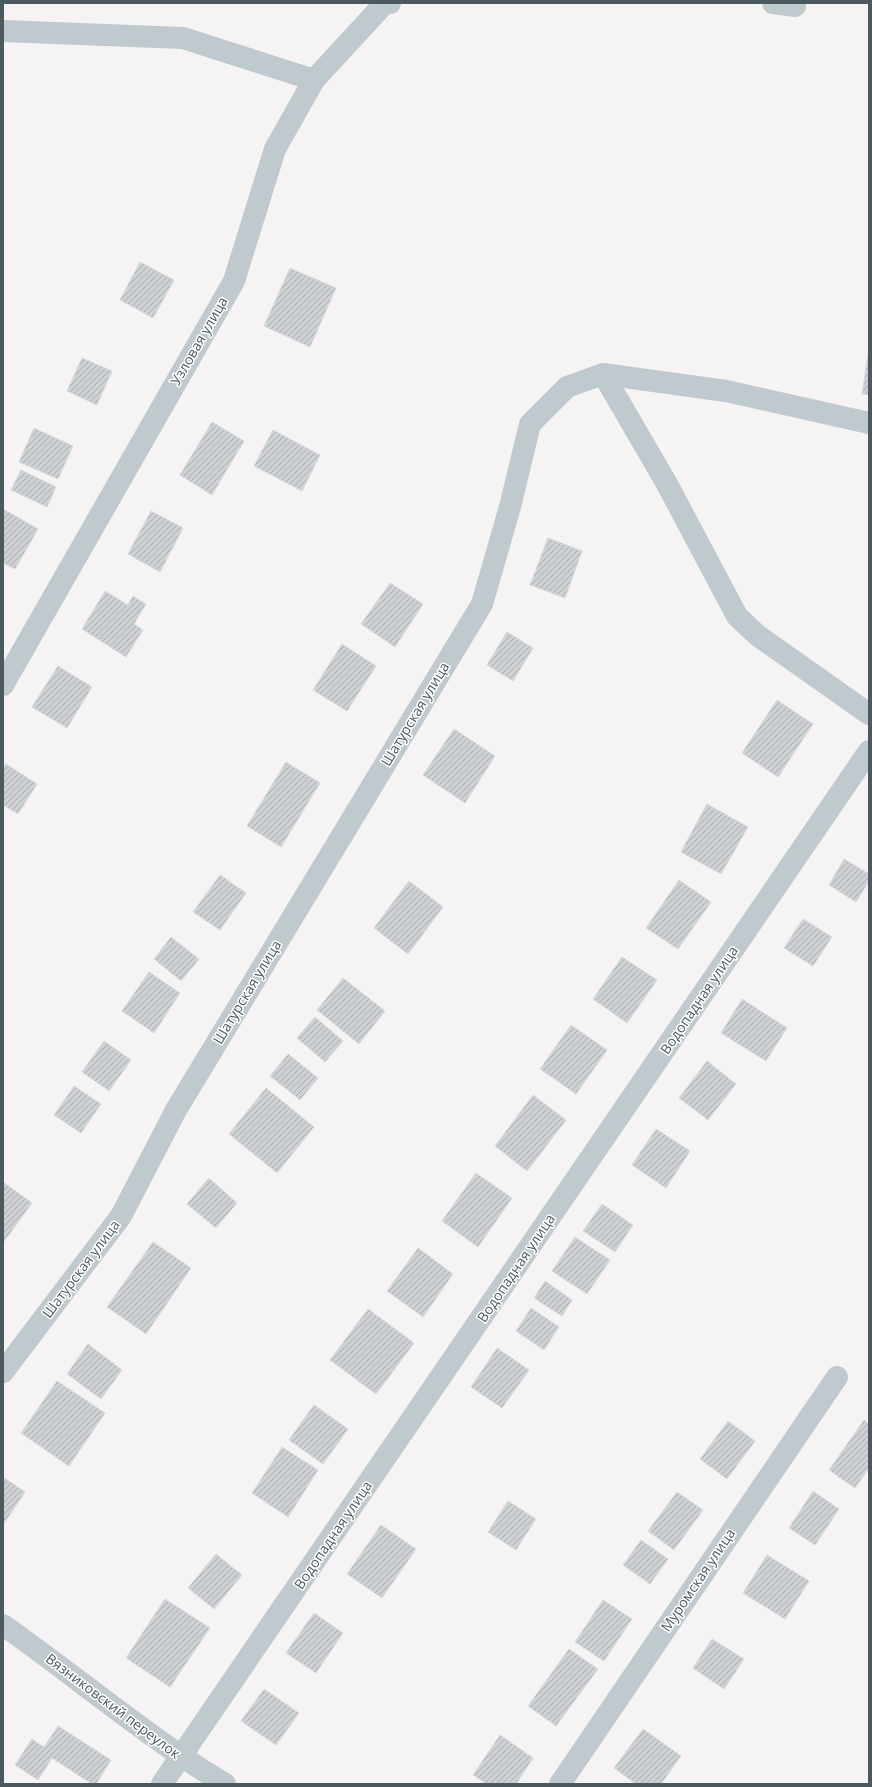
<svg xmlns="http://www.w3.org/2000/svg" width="872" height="1787" viewBox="0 0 872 1787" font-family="'Open Sans',sans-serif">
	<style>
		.building { fill: url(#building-hatch); stroke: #d8dadd }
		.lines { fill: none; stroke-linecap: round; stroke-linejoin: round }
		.minor { stroke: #c0c9cd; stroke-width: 22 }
		.labels { text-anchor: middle; stroke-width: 3; stroke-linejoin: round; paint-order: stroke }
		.street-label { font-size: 14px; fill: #4c595e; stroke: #fff }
	</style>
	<defs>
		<pattern id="building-hatch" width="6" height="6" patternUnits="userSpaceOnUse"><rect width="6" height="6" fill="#cdd1d4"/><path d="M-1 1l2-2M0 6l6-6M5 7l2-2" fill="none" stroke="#a9adaf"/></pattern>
	</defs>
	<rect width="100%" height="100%" fill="#f5f3f3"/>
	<!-- building -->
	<g class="building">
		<path d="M 140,262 L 174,280 L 153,318 L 120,300 Z"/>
		<path d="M 290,268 L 336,288 L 310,347 L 264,326 Z"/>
		<path d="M 869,348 L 869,395 L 862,394 Z"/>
		<path d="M 82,358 L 112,371 L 97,405 L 67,391 Z"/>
		<path d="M 212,422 L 244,441 L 212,495 L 180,475 Z"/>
		<path d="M 34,428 L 73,446 L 58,479 L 19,462 Z"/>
		<path d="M 273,430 L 320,455 L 302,491 L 254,466 Z"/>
		<path d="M 21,470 L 56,487 L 47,507 L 11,490 Z"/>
		<path d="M 3,509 L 38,529 L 15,569 L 3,563 Z"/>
		<path d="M 151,511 L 183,528 L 160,572 L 128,554 Z"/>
		<path d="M 548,538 L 582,551 L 565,598 L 530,585 Z"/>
		<path d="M 390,583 L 423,604 L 395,647 L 361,624 Z"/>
		<path d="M 105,591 L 128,605 L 133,596 L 146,604 L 134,624 L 143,630 L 126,657 L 82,629 Z"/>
		<path d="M 507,632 L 533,648 L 513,681 L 487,665 Z"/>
		<path d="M 342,644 L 376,666 L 347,711 L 313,690 Z"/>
		<path d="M 58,666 L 92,687 L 67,728 L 32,707 Z"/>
		<path d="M 777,700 L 813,724 L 778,777 L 742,753 Z"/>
		<path d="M 454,729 L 495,756 L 465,803 L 423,775 Z"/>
		<path d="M 286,762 L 320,783 L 281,847 L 247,826 Z"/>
		<path d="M 6,764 L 37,784 L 18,814 L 3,805 L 3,768 Z"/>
		<path d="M 707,804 L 748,827 L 721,874 L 681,852 Z"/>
		<path d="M 844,859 L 869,874 L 869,881 L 856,902 L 829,885 Z"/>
		<path d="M 220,875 L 246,893 L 220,930 L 193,912 Z"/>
		<path d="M 679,880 L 711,902 L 678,949 L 646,928 Z"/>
		<path d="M 409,881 L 443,907 L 408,954 L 374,928 Z"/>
		<path d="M 803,919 L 832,937 L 813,966 L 784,948 Z"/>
		<path d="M 171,937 L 199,959 L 181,981 L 154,959 Z"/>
		<path d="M 622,957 L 657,980 L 627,1023 L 593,999 Z"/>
		<path d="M 149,972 L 180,993 L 154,1033 L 122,1011 Z"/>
		<path d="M 343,978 L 385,1011 L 359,1044 L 317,1010 Z"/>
		<path d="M 742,999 L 787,1028 L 766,1061 L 721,1033 Z"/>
		<path d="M 315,1017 L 343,1041 L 325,1062 L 297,1038 Z"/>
		<path d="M 571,1025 L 607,1050 L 576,1094 L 540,1069 Z"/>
		<path d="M 104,1041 L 131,1060 L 109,1091 L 82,1072 Z"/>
		<path d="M 288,1054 L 318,1078 L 300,1100 L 270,1076 Z"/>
		<path d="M 707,1061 L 736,1084 L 708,1120 L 679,1098 Z"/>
		<path d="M 74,1086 L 101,1104 L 81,1133 L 54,1115 Z"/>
		<path d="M 266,1088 L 314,1127 L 277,1173 L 229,1134 Z"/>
		<path d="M 533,1095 L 566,1120 L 527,1171 L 495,1146 Z"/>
		<path d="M 656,1129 L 690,1151 L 666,1188 L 632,1165 Z"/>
		<path d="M 476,1173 L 512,1198 L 478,1247 L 442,1221 Z"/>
		<path d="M 209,1178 L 237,1203 L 216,1228 L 187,1204 Z"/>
		<path d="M 3,1182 L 32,1203 L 3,1243 Z"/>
		<path d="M 602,1204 L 633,1225 L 615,1252 L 583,1231 Z"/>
		<path d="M 575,1237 L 610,1260 L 587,1294 L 552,1271 Z"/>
		<path d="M 153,1242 L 191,1268 L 146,1334 L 107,1307 Z"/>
		<path d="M 418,1248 L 453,1274 L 423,1317 L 387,1291 Z"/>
		<path d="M 545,1281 L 572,1300 L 562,1316 L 534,1298 Z"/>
		<path d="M 531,1308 L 559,1327 L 544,1350 L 516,1331 Z"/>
		<path d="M 368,1309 L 414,1343 L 376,1394 L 330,1360 Z"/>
		<path d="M 88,1344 L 122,1370 L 101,1399 L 67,1374 Z"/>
		<path d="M 497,1348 L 529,1370 L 502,1408 L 471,1387 Z"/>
		<path d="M 57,1381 L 105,1413 L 69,1466 L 21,1433 Z"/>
		<path d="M 314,1405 L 348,1429 L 323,1464 L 289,1440 Z"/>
		<path d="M 864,1420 L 869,1424 L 869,1468 L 855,1488 L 829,1470 Z"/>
		<path d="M 728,1421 L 755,1441 L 727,1479 L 700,1459 Z"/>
		<path d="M 282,1447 L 318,1470 L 288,1517 L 252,1493 Z"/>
		<path d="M 3,1477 L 25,1492 L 3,1525 Z"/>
		<path d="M 813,1491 L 839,1509 L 815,1545 L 789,1528 Z"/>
		<path d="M 677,1492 L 703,1510 L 674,1550 L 648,1531 Z"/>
		<path d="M 508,1501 L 536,1519 L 516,1550 L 488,1532 Z"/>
		<path d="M 381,1525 L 416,1549 L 382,1598 L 347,1574 Z"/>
		<path d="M 641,1540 L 668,1559 L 650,1584 L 623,1565 Z"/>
		<path d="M 216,1554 L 242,1575 L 214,1609 L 188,1588 Z"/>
		<path d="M 767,1555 L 809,1581 L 785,1619 L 743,1593 Z"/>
		<path d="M 165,1599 L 210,1628 L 170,1687 L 126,1658 Z"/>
		<path d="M 603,1600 L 632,1619 L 604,1661 L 575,1642 Z"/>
		<path d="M 314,1613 L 343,1633 L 316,1673 L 286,1653 Z"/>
		<path d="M 712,1639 L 744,1659 L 724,1689 L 693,1668 Z"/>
		<path d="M 569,1649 L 598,1669 L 556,1726 L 528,1706 Z"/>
		<path d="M 264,1689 L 299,1713 L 276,1745 L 241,1721 Z"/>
		<path d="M 58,1726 L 111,1760 L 96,1784 L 92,1784 L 52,1758 L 38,1780 L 15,1765 L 32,1739 L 44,1747 Z"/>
		<path d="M 643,1729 L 681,1756 L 661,1784 L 636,1784 L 614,1768 Z"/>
		<path d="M 500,1735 L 533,1758 L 516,1784 L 487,1784 L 473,1775 Z"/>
	</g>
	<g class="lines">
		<!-- minor -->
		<g class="minor">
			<path d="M 773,3 L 795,6"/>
			<path d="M 3,31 L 183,38 L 314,80"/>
			<path d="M 603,374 L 667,484 L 737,616 L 757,635 L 869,714"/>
			<path d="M 3,685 L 234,281 L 275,149 L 314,80 L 384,4 L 390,3"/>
			<path d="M 3,1372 L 121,1216 L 176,1110 L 482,604 L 510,507 L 530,424 L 567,387 L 603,374 L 726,391 L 869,423"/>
			<path d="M 3,1625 C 77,1677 147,1737 225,1784"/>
			<path d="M 162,1784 L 869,751"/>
			<path d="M 560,1784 L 837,1377"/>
		</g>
	</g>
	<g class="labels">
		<!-- street labels -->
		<g class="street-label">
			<text transform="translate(199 341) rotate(-60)" y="5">Узловая улица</text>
			<text transform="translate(415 714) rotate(-59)" y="5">Шатурская улица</text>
			<text transform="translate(247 992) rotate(-59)" y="5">Шатурская улица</text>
			<text transform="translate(699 1000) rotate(-56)" y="5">Водопадная улица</text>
			<text transform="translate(516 1268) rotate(-56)" y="5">Водопадная улица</text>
			<text transform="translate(81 1269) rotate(-53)" y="5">Шатурская улица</text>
			<text transform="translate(333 1535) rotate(-56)" y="5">Водопадная улица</text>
			<text transform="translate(698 1580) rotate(-56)" y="5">Муромская улица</text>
			<text transform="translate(113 1706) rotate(37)" y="5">Вязниковский переулок</text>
		</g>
	</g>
	<!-- border -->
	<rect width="872" height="1787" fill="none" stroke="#4c595e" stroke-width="8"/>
</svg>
